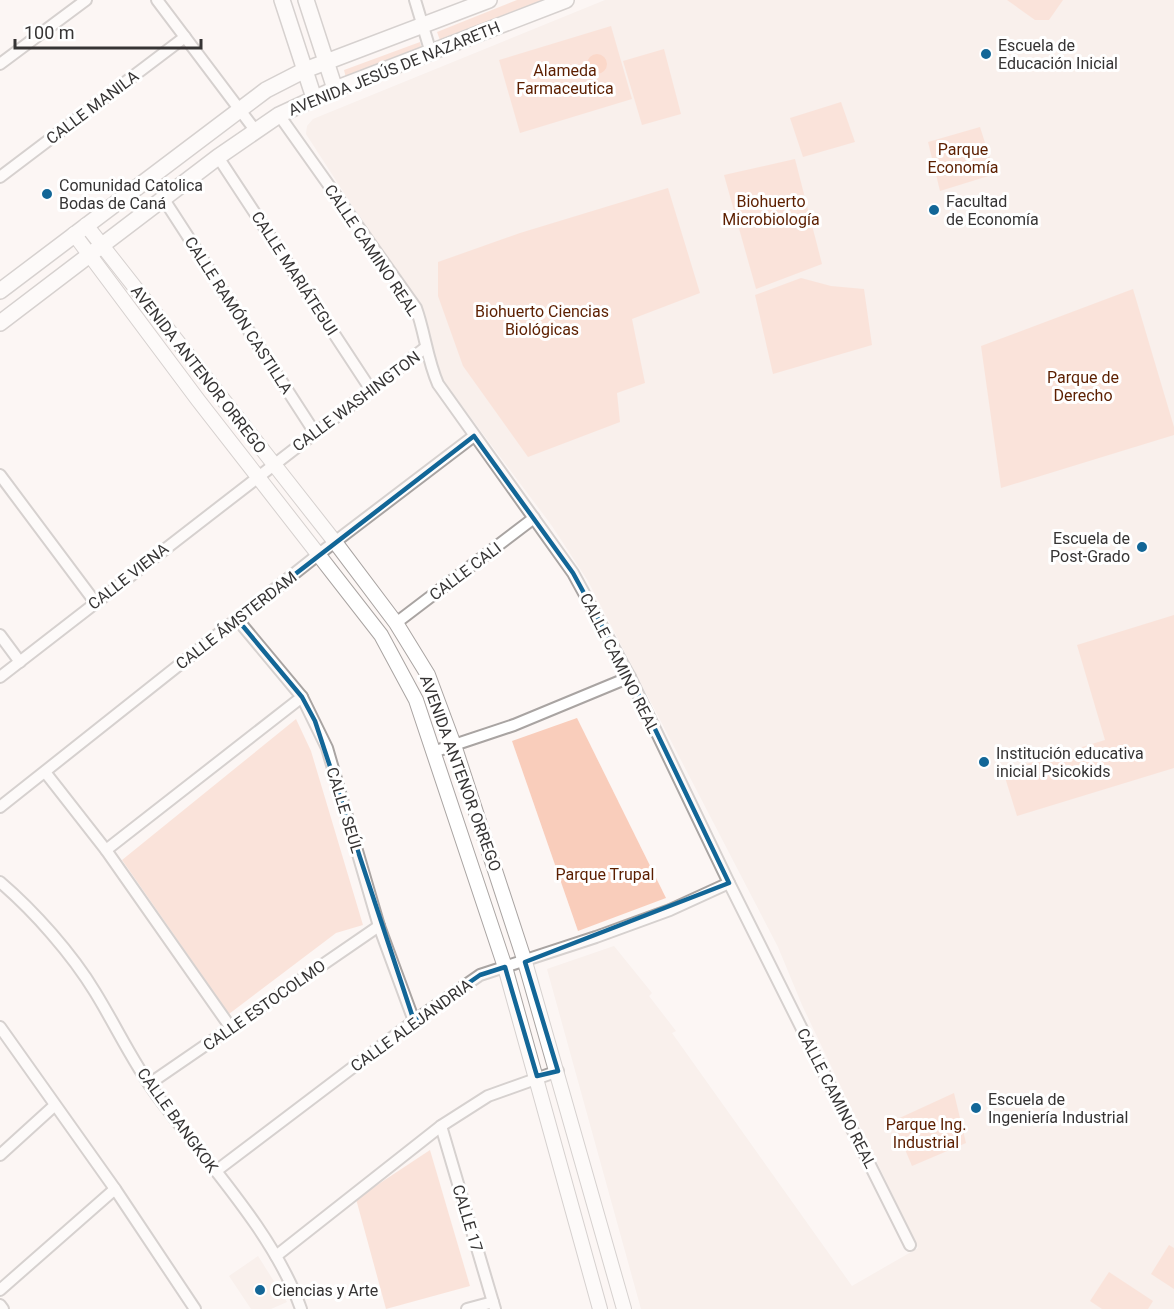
<svg xmlns="http://www.w3.org/2000/svg" width="1174" height="1309" viewBox="0 0 1174 1309" font-family="Roboto,sans-serif">
	<style>
		.built { fill: #f5e8e2 }
		.green { fill: #f9cdbb }
		.water { fill: #fbb396 }
		.lines { fill: none; stroke-linecap: round; stroke-linejoin: round }
		.minor-casing { stroke: #a9a4a2; stroke-width: 14 }
		.tertiary-casing { stroke: #a9a4a2; stroke-width: 16 }
		.secondary-casing { stroke: #a9a4a2; stroke-width: 18 }
		.minor { stroke: #fff; stroke-width: 10 }
		.tertiary { stroke: #fff; stroke-width: 14 }
		.secondary { stroke: #fff; stroke-width: 15 }
		.marked { fill: none; stroke: #126697; stroke-width: 4.5; stroke-linejoin: round }
		.poi-dot { fill: #126697; stroke: #fff; stroke-width: 2 }
		.labels { text-anchor: middle; stroke-width: 6; stroke-linejoin: round; paint-order: stroke }
		.poi-label { font-size: 16px; fill: #363434; stroke: #fff; text-anchor: start }
		.street-label { font-size: 16px; fill: #363434; stroke: #fff }
		.park-label { font-size: 16px; fill: #5c1f00; stroke: #fff }
	</style>
	<rect width="100%" height="100%" fill="#fcf6f4"/>
	<!-- built -->
	<g class="built">
		<path d="M 605,0 L 1174,0 L 1174,1309 L 641,1309 L 547,969 L 614,946 L 652,993 L 649,996 L 676,1031 L 672,1033 L 852,1286 L 918,1248 L 802,1005 L 778,947 L 588,581 L 552,526 L 436,371 L 425,318 L 306,134 L 307,126 L 313,119 Z"/>
		<path d="M 258,1256 L 287,1302 L 271,1309 L 251,1309 L 229,1276 Z"/>
	</g>
	<!-- green -->
	<g class="green">
		<path d="M 517,0 L 547,0 L 441,43 L 437,32 Z"/>
		<path d="M 1007,0 L 1063,0 L 1049,20 L 1035,20 Z"/>
		<path d="M 611,26 L 632,99 L 520,133 L 499,60 Z"/>
		<path d="M 420,42 L 422,50 L 346,78 L 344,70 Z"/>
		<path d="M 664,49 L 681,114 L 642,125 L 623,61 Z"/>
		<path d="M 841,102 L 855,142 L 803,157 L 790,118 Z"/>
		<path d="M 980,127 L 995,174 L 940,191 L 928,142 Z"/>
		<path d="M 795,159 L 822,264 L 756,289 L 724,175 Z"/>
		<path d="M 668,188 L 700,293 L 632,319 L 645,383 L 617,393 L 620,422 L 528,457 L 463,366 L 438,296 L 438,262 L 520,233 Z"/>
		<path d="M 801,278 L 831,286 L 864,289 L 872,345 L 773,374 L 755,295 Z"/>
		<path d="M 1133,289 L 1174,427 L 1174,435 L 1001,488 L 981,346 Z"/>
		<path d="M 1174,615 L 1174,768 L 1017,816 L 1003,771 L 1105,740 L 1077,645 Z"/>
		<path d="M 577,718 L 666,898 L 578,931 L 512,741 Z"/>
		<path d="M 296,719 L 311,751 L 363,925 L 336,933 L 229,1014 L 122,860 Z"/>
		<path d="M 954,1093 L 966,1143 L 912,1166 L 893,1121 Z"/>
		<path d="M 430,1150 L 470,1286 L 386,1309 L 356,1199 Z"/>
		<path d="M 1169,1245 L 1174,1248 L 1174,1289 L 1151,1274 Z"/>
		<path d="M 1109,1272 L 1153,1301 L 1148,1309 L 1102,1309 L 1090,1301 Z"/>
	</g>
	<!-- water -->
	<circle class="water" cx="597" cy="64" r="10"/>
	<g class="lines">
		<!-- minor casing -->
		<g class="minor-casing">
			<g id="minor">
				<path d="M 157,0 L 255,130"/>
				<path d="M 415,0 L 431,53"/>
				<path d="M 0,64 L 86,0"/>
				<path d="M 279,115 L 416,308 C 425,333 427,359 438,384 L 573,573 L 630,677 L 729,883 L 910,1245"/>
				<path d="M 218,157 L 371,390"/>
				<path d="M 0,177 L 185,37"/>
				<path d="M 163,198 L 315,433"/>
				<path d="M 0,475 L 95,602"/>
				<path d="M 237,619 L 302,697 L 327,748 L 379,926 L 414,1021"/>
				<path d="M 396,623 L 534,518"/>
				<path d="M 0,635 L 20,662"/>
				<path d="M 0,677 L 425,348"/>
				<path d="M 433,752 L 514,725 L 630,677"/>
				<path d="M 45,772 L 106,850 L 231,1028"/>
				<path d="M 0,807 L 319,554 L 474,436"/>
				<path d="M 106,850 L 302,697"/>
				<path d="M 0,882 C 34,911 72,954 95,992 C 116,1026 133,1063 156,1094 C 203,1158 275,1234 301,1309"/>
				<path d="M 0,1027 L 115,1189 L 195,1309"/>
				<path d="M 149,1084 L 379,926"/>
				<path d="M 441,1126 L 495,1309"/>
				<path d="M 0,1155 L 54,1106"/>
				<path d="M 216,1171 L 414,1021 L 480,975 L 596,937 L 670,910 L 729,883"/>
				<path d="M 276,1256 L 441,1126 L 488,1096 L 558,1071"/>
				<path d="M 0,1290 L 115,1189"/>
				<path d="M 0,1305 L 3,1309"/>
				<path d="M 467,1309 L 493,1302"/>
			</g>
		</g>
		<!-- tertiary casing -->
		<g class="tertiary-casing">
			<g id="tertiary">
				<path d="M 86,225 L 335,542 L 396,623 L 428,675 L 454,745 L 525,962 L 624,1309"/>
				<path d="M 74,234 L 198,400 L 381,635 L 416,700 L 505,967 L 600,1309"/>
			</g>
		</g>
		<!-- secondary casing -->
		<g class="secondary-casing">
			<g id="secondary">
				<path d="M 282,0 L 314,98"/>
				<path d="M 306,0 L 335,89"/>
				<path d="M 0,291 L 266,90 L 305,70 L 489,0"/>
				<path d="M 0,323 L 218,157 L 279,115 L 335,89 L 566,0"/>
			</g>
		</g>
		<!-- minor -->
		<use href="#minor" class="minor"/>
		<!-- tertiary -->
		<use href="#tertiary" class="tertiary"/>
		<!-- secondary -->
		<use href="#secondary" class="secondary"/>
	</g>
	<!-- marked area -->
	<path d="M0 0H1174V1309H0ZM 474,436 L 573,573 L 630,677 L 729,883 L 525,962 L 558,1071 L 537,1076 L 505,967 L 480,975 L 414,1021 L 315,721 L 302,697 L 237,619 Z" fill="#fcf6f4" fill-opacity=".55" fill-rule="evenodd"/>
	<path class="marked" d="M 474,436 L 573,573 L 630,677 L 729,883 L 525,962 L 558,1071 L 537,1076 L 505,967 L 480,975 L 414,1021 L 315,721 L 302,697 L 237,619 Z"/>
	<!-- markers -->
	<g class="poi-dot">
		<circle cx="986" cy="54" r="6"/>
		<circle cx="47" cy="194" r="6"/>
		<circle cx="934" cy="210" r="6"/>
		<circle cx="1142" cy="547" r="6"/>
		<circle cx="984" cy="762" r="6"/>
		<circle cx="976" cy="1108" r="6"/>
		<circle cx="260" cy="1290" r="6"/>
	</g>
	<g class="labels">
		<!-- poi labels -->
		<g class="poi-label">
			<text x="998" y="51">Escuela de<tspan x="998" dy="18">Educación Inicial</tspan></text>
			<text x="59" y="191">Comunidad Catolica<tspan x="59" dy="18">Bodas de Caná</tspan></text>
			<text x="946" y="207">Facultad<tspan x="946" dy="18">de Economía</tspan></text>
			<text x="1130" y="544" text-anchor="end">Escuela de<tspan x="1130" dy="18">Post-Grado</tspan></text>
			<text x="996" y="759">Institución educativa<tspan x="996" dy="18">inicial Psicokids</tspan></text>
			<text x="988" y="1105">Escuela de<tspan x="988" dy="18">Ingeniería Industrial</tspan></text>
			<text x="272" y="1296">Ciencias y Arte</text>
		</g>
		<!-- street labels -->
		<g class="street-label">
			<text transform="translate(394 68) rotate(-22)" y="6">AVENIDA JESÚS DE NAZARETH</text>
			<text transform="translate(92 107) rotate(-37)" y="6">CALLE MANILA</text>
			<text transform="translate(372 250) rotate(56)" y="6">CALLE CAMINO REAL</text>
			<text transform="translate(295 273) rotate(57)" y="6">CALLE MARIÁTEGUI</text>
			<text transform="translate(239 315) rotate(57)" y="6">CALLE RAMÓN CASTILLA</text>
			<text transform="translate(199 369) rotate(52)" y="6">AVENIDA ANTENOR ORREGO</text>
			<text transform="translate(356 401) rotate(-37)" y="6">CALLE WASHINGTON</text>
			<text transform="translate(465 571) rotate(-37)" y="6">CALLE CALI</text>
			<text transform="translate(128 576) rotate(-38)" y="6">CALLE VIENA</text>
			<text transform="translate(236 620) rotate(-38)" y="6">CALLE ÁMSTERDAM</text>
			<text transform="translate(620 663) rotate(63)" y="6">CALLE CAMINO REAL</text>
			<text transform="translate(461 773) rotate(70)" y="6">AVENIDA ANTENOR ORREGO</text>
			<text transform="translate(345 810) rotate(73)" y="6">CALLE SEÚL</text>
			<text transform="translate(264 1005) rotate(-35)" y="6">CALLE ESTOCOLMO</text>
			<text transform="translate(411 1025) rotate(-36)" y="6">CALLE ALEJANDRIA</text>
			<text transform="translate(837 1098) rotate(63)" y="6">CALLE CAMINO REAL</text>
			<text transform="translate(178 1120) rotate(54)" y="6">CALLE BANGKOK</text>
			<text transform="translate(468 1218) rotate(73)" y="6">CALLE 17</text>
		</g>
		<!-- park labels -->
		<g class="park-label">
			<text x="565" y="76">Alameda<tspan x="565" dy="18">Farmaceutica</tspan></text>
			<text x="963" y="155">Parque<tspan x="963" dy="18">Economía</tspan></text>
			<text x="771" y="207">Biohuerto<tspan x="771" dy="18">Microbiología</tspan></text>
			<text x="542" y="317">Biohuerto Ciencias<tspan x="542" dy="18">Biológicas</tspan></text>
			<text x="1083" y="383">Parque de<tspan x="1083" dy="18">Derecho</tspan></text>
			<text x="605" y="880">Parque Trupal</text>
			<text x="926" y="1130">Parque Ing.<tspan x="926" dy="18">Industrial</tspan></text>
		</g>
	</g>
	<!-- scale -->
	<path d="M15 39v9h186v-9" fill="none" stroke="#363434" stroke-width="3"/>
	<text x="24" y="39" font-size="18" fill="#363434" stroke="#ffffff" stroke-width="4.5" paint-order="stroke">100 m</text>
</svg>
